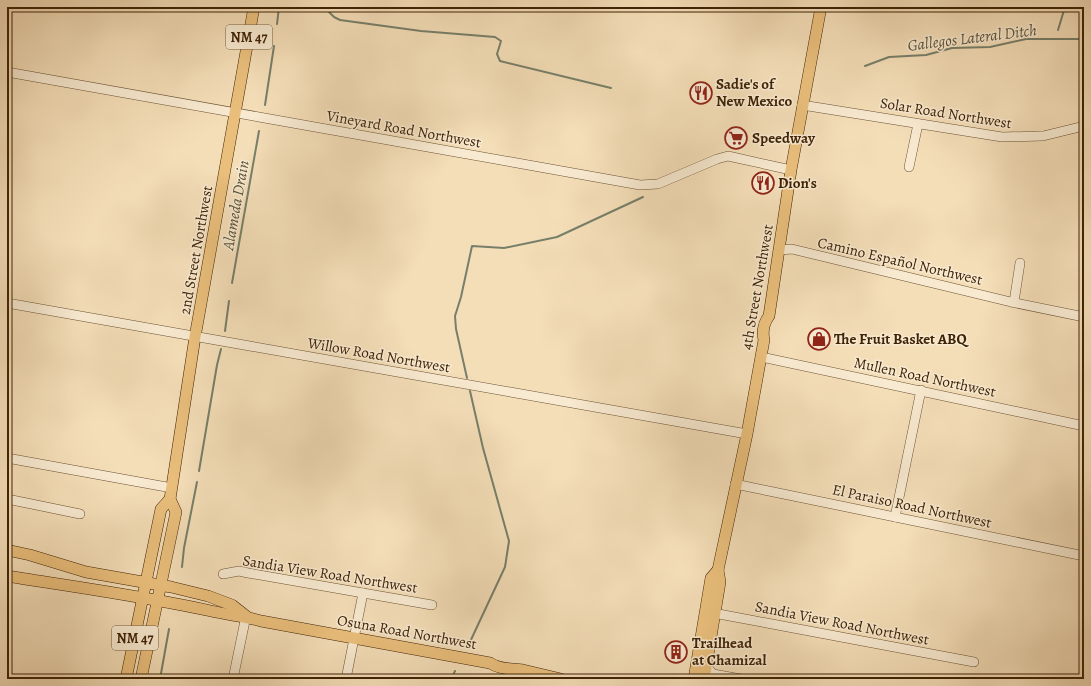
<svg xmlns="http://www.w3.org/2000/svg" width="1091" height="686" viewBox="0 0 1091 686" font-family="Alegreya,serif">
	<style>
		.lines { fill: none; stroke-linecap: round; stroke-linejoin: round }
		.stream { stroke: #777f6a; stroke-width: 2 }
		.minor-casing { stroke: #6c5232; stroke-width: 10 }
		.major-casing { stroke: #3f2306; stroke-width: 12 }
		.minor { stroke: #f8ead1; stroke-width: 9 }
		.major { stroke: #eabf7c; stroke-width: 11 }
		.labels { text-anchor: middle; stroke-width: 3; stroke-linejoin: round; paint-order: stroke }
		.shield { fill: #f8ead1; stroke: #765f43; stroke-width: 1 }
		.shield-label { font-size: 14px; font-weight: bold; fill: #3f2306 }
		.poi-label { font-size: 15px; font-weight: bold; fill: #3f2306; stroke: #f8ead1; text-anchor: start }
		.street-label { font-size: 15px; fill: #3f2306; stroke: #f8ead1 }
		.water-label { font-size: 16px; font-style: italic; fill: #5b5138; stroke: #f8ead1 }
	</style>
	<rect width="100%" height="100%" fill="#f4deb8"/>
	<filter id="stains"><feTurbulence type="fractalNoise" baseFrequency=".005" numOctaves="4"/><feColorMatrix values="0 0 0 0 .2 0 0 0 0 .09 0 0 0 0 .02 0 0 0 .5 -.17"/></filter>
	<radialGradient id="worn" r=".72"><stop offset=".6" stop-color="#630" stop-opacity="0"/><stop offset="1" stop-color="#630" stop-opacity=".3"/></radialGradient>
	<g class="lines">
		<!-- stream -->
		<g class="stream">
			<path d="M 324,7 L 334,17 L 340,20 L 421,31 L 495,37 L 501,41 L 497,54 L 500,61 L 611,88"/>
			<path d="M 277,24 L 279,7"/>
			<path d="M 1058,30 L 1065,7"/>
			<path d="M 865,66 L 889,57 L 926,55 L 952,48 L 990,47 L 1026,39 L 1084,39"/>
			<path d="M 265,105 L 274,46"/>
			<path d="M 232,283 L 259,131"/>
			<path d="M 225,331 L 229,301"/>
			<path d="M 467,378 L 456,329 L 455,316 L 461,297 L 472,246 L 504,248 L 557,237 L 643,197"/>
			<path d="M 199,471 L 217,365 L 221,349"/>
			<path d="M 182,567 L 184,548 L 197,482"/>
			<path d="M 469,644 L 505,567 L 509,541 L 483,448 L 470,391"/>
			<path d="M 160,679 L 169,629"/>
			<path d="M 451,679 L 455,671"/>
		</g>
		<!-- minor casing -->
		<g class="minor-casing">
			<g id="minor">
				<path d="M 7,72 L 640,185 L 658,184 L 717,159 L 728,156 L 791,170"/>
				<path d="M 802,105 L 1002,137 L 1043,136 L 1084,126"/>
				<path d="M 909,167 L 918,124"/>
				<path d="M 779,250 L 792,249 L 1011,302 L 1084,317"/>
				<path d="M 1014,302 L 1020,263"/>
				<path d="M 7,303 L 747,434"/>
				<path d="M 761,357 L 1084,426"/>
				<path d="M 7,458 L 172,488"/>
				<path d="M 735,484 L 1084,556"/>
				<path d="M 7,499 L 80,514"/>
				<path d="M 895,517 L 921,390"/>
				<path d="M 223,574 L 239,571 L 248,573 L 432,605"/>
				<path d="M 708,612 L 974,662"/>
				<path d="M 706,666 L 713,674 L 741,679"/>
				<path d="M 233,679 L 246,616"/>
				<path d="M 346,679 L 363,593"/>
			</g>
		</g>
		<!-- major casing -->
		<g class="major-casing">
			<g id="major">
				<path d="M 7,550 L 30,555 L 86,572 L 171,587 L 208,596 L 232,605 L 246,616"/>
				<path d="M 7,576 C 75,587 143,596 211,611 C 228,615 245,616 261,621 L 490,663 C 501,670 511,668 523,670 C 536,673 548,676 561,679"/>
				<path d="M 126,679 L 161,509 L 170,499"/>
				<path d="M 141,679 L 176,512 L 170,499 L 195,337 L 254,7"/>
				<path d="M 694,679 L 711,578 L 718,570"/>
				<path d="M 704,679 L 720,582 L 718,570 L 747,434 L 764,340 C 762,331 763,324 769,316 L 791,170 L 821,7"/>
			</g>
		</g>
		<!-- minor -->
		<use href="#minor" class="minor"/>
		<!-- major -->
		<use href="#major" class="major"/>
	</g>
	<!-- icons -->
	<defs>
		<g id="restaurant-ring" transform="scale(1.15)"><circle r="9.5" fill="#f8ead1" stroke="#8f2418" stroke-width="1.5"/><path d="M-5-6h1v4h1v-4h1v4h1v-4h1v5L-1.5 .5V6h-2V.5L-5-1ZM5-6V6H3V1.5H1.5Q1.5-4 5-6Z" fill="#8f2418"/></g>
		<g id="supermarket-ring" transform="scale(1.15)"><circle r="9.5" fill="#f8ead1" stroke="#8f2418" stroke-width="1.5"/><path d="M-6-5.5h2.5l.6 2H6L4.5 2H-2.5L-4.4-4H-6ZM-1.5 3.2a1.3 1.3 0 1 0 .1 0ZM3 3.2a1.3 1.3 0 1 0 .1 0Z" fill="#8f2418"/></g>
		<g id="shop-ring" transform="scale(1.15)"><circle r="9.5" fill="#f8ead1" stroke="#8f2418" stroke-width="1.5"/><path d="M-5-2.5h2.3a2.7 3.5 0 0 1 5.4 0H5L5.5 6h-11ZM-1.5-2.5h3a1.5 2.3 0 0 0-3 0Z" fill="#8f2418"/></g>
		<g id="building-ring" transform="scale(1.15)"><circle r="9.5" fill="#f8ead1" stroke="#8f2418" stroke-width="1.5"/><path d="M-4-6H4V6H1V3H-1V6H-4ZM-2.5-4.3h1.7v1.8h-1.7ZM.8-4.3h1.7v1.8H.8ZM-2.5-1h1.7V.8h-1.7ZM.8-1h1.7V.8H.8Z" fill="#8f2418"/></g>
	</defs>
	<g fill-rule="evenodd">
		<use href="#restaurant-ring" x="701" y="93"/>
		<use href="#supermarket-ring" x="736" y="138"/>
		<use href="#restaurant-ring" x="763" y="183"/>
		<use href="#shop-ring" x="819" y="339"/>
		<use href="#building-ring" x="676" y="652"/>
	</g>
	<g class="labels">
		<!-- shield labels -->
		<g class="shield">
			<rect x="226" y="25" width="46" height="24" rx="3"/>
			<rect x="112" y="626" width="46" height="24" rx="3"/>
		</g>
		<g class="shield-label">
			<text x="249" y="42">NM 47</text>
			<text x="135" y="643">NM 47</text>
		</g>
		<!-- poi labels -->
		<g class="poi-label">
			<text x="716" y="89">Sadie's of<tspan x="716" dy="17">New Mexico</tspan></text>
			<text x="752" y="143">Speedway</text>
			<text x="778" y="188">Dion's</text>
			<text x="834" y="344">The Fruit Basket ABQ</text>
			<text x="692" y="648">Trailhead<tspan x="692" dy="17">at Chamizal</tspan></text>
		</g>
		<!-- street labels -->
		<g class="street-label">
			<text transform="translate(946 113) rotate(9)" y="5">Solar Road Northwest</text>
			<text transform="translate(404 129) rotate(10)" y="5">Vineyard Road Northwest</text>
			<text transform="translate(196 250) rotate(-80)" y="5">2nd Street Northwest</text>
			<text transform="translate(900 261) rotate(13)" y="5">Camino Español Northwest</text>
			<text transform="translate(757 287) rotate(-80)" y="5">4th Street Northwest</text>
			<text transform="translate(379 355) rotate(10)" y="5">Willow Road Northwest</text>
			<text transform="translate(925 377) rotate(12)" y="5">Mullen Road Northwest</text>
			<text transform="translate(912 506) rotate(12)" y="5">El Paraiso Road Northwest</text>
			<text transform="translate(330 574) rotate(9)" y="5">Sandia View Road Northwest</text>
			<text transform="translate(842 623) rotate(11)" y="5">Sandia View Road Northwest</text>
			<text transform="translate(407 632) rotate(10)" y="5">Osuna Road Northwest</text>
		</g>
		<!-- water labels -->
		<g class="water-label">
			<text transform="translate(972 37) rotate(-7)" y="6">Gallegos Lateral Ditch</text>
			<text transform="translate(235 205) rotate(-80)" y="6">Alameda Drain</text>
		</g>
	</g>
	<!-- margin -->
	<rect width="1091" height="686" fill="none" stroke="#f4deb8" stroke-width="24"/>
	<rect x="8" y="8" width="1075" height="670" fill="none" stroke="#3f2306" stroke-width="2"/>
	<rect x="12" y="12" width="1067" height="662" fill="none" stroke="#3f2306"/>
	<rect width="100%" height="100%" filter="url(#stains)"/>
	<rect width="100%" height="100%" fill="url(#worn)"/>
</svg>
